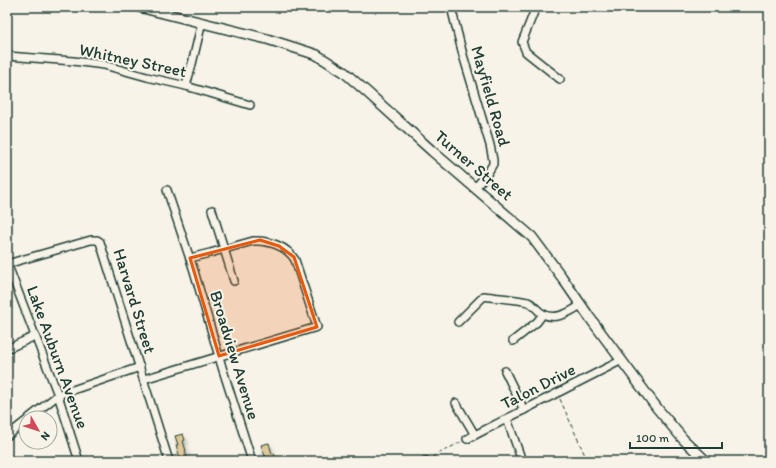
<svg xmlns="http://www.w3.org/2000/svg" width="776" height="468" viewBox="0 0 776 468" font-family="Itim,sans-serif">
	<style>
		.building { fill: #e1c897; stroke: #1f3d34; filter: url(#shadow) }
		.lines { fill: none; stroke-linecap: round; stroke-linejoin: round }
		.minor-casing { stroke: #1f3d34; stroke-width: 10 }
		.major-casing { stroke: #1f3d34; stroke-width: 12 }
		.path { stroke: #1f3d34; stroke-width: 1; stroke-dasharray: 4 3; stroke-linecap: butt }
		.minor { stroke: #f7f3e8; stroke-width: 7 }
		.major { stroke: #f7f3e8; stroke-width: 9 }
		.marked { fill: #e8590c; fill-opacity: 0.2; stroke: #e8590c; stroke-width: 3; stroke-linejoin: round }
		.labels { text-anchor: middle; stroke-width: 4; stroke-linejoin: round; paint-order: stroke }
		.street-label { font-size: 17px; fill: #1f3d34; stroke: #f7f3e8 }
	</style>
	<defs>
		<filter id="shadow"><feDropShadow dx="2" dy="4" stdDeviation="2" flood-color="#0004"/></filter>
	</defs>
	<rect width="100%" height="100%" fill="#f7f3e8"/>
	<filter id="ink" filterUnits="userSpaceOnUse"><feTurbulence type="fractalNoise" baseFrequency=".025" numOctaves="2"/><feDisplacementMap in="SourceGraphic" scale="8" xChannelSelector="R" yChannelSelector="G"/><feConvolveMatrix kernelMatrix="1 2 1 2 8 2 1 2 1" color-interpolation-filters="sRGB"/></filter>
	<g filter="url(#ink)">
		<!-- building -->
		<g class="building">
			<path d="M 183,434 L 185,440 L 183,441 L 186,451 L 185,451 L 188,461 L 181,461 L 176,445 L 178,445 L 175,436 Z"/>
			<path d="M 269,443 L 272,454 L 274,453 L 276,461 L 268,461 L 266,456 L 265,456 L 261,445 Z"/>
		</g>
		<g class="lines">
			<!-- minor casing -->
			<g class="minor-casing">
				<g id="minor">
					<path d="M 451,7 L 463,55 L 490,145 L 493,160 L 493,164 L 487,174 L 475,188"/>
					<path d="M 536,7 L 522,42 L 526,52 L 560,79"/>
					<path d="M 7,56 L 73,61 L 104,65 L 147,77 L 186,86 L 250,105"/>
					<path d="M 186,86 L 192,64 L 202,22"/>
					<path d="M 167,190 L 194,271 L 222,367 L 252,461"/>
					<path d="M 212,210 L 234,281"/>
					<path d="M 7,263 L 58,395 L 79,461"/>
					<path d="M 7,264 L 91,240 L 97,240 L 100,242 L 169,461"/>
					<path d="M 458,322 L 484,296 C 497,298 515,299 528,302 C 534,304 537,311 543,314 C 556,321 570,312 581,305"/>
					<path d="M 513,341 L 537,322 L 543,314"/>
					<path d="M 7,349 L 35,336"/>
					<path d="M 505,371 L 524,410"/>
					<path d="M 144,379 L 317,327 L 295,260 C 287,246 268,240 253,241 L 210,253 L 190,258"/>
					<path d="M 456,403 L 475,435"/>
					<path d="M 29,418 L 58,395 L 140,367"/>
					<path d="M 507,419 L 522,461"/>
					<path d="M 7,436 L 26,421"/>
					<path d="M 467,439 L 622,360"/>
					<path d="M 7,459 L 8,461"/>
					<path d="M 425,461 L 426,461"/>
				</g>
			</g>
			<!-- major casing -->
			<g class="major-casing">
				<path id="major" d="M 139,7 L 267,39 L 308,52 L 317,55 L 328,62 L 344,72 L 368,93 L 432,151 L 532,237 L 561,276 L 590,318 L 657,408 L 683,439 L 706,461"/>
			</g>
			<!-- path -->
			<g class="path">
				<path d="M 560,399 L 587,460"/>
				<path d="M 432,457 L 461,442"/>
			</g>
			<!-- minor -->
			<use href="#minor" class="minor"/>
			<!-- major -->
			<use href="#major" class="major"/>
		</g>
	</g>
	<!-- marked area -->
	<path class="marked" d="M 260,240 L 279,246 L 294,257 L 317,327 L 219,356 L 190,258 Z"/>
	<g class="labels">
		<!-- street labels -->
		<g class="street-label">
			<text transform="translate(133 60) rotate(12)" y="6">Whitney Street</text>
			<text transform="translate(491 96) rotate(74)" y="6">Mayfield Road</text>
			<text transform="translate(474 165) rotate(41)" y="6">Turner Street</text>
			<text transform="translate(135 301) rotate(73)" y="6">Harvard Street</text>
			<text transform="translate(235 355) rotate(73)" y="6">Broadview Avenue</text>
			<text transform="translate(58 357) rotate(70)" y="6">Lake Auburn Avenue</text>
			<text transform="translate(538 386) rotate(-27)" y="6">Talon Drive</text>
		</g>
	</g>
	<!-- margin -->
	<rect width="776" height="468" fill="none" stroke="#f7f3e8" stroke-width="24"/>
	<rect x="12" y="12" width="752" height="444" fill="none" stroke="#1f3d34" stroke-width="1.5" filter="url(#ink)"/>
	<!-- north arrow -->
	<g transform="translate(38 430) rotate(129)"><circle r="19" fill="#f7f3e8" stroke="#a1aaa0"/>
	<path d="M0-3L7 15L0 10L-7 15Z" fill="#d1495b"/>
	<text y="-6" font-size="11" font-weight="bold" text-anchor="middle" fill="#1f3d34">N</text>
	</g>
	<!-- scale -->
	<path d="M630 442v6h92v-6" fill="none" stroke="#1f3d34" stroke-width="2"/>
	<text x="636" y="442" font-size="12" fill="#1f3d34" stroke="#f7f3e8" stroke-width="3" paint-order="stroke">100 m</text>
</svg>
